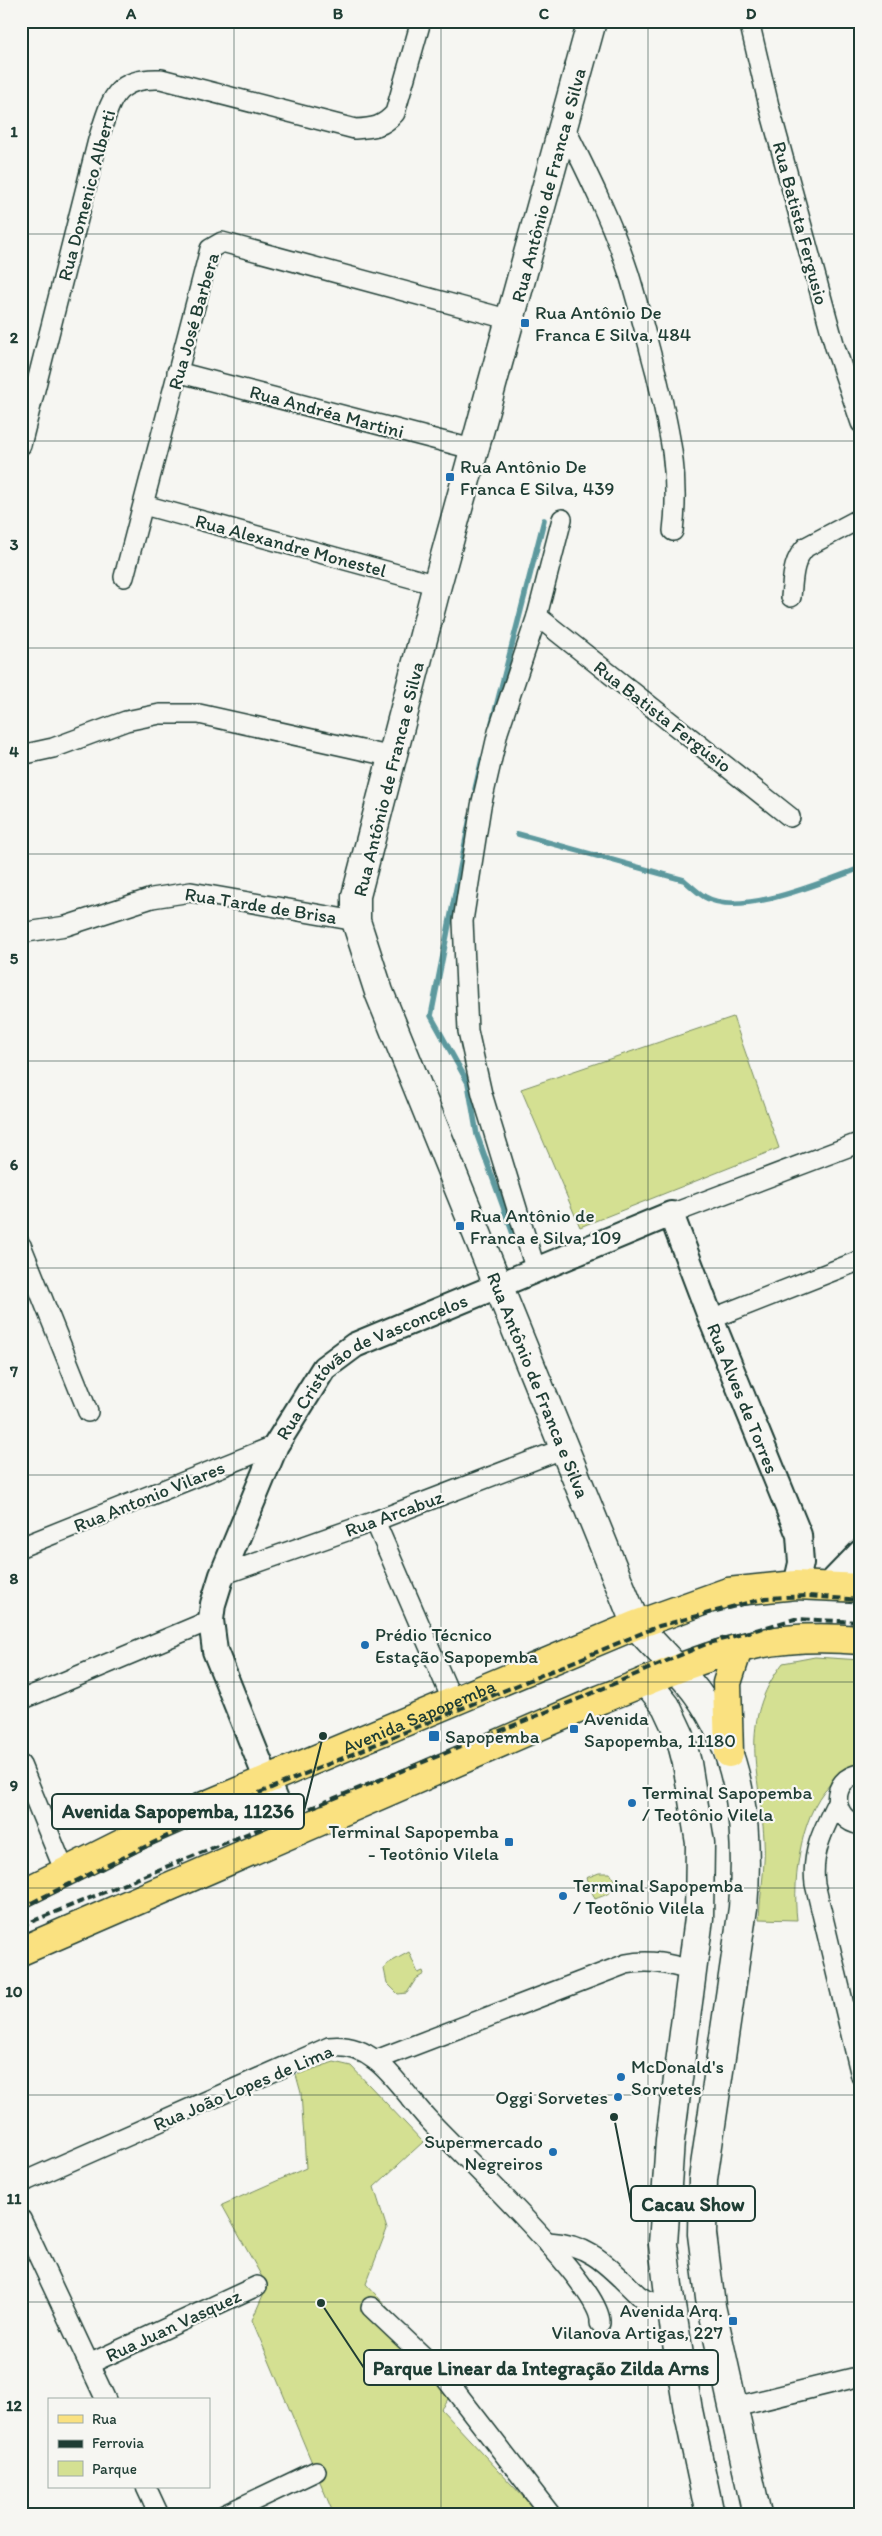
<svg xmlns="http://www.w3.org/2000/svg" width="882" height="2536" viewBox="0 0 882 2536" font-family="Itim,sans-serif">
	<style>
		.green { fill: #d4e092; stroke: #7a8e63 }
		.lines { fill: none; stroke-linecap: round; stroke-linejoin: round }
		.stream { stroke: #5d999e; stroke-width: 5.5 }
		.minor-casing { stroke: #1f3d34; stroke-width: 22 }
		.tertiary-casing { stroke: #1f3d34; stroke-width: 28 }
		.secondary-casing { stroke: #1f3d34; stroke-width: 31 }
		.primary-casing { stroke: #1f3d34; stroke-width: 31 }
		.minor { stroke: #f6f6f2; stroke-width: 19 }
		.tertiary { stroke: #f6f6f2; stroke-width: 24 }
		.secondary { stroke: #f6f6f2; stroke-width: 28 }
		.primary { stroke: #fae180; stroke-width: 28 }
		.rail { stroke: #1f3d34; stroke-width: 4; stroke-dasharray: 8 4; stroke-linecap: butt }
		.grid { fill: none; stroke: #1f3d34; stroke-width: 1; stroke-opacity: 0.55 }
		.poi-dot { fill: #1f6fb2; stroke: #f6f6f2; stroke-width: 2 }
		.labels { text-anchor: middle; stroke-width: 4.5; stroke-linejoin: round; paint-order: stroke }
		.street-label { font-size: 19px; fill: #1f3d34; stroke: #f6f6f2 }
		.poi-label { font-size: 19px; fill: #1f3d34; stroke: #f6f6f2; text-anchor: start }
		.leader { fill: none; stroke: #1f3d34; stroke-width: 2 }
		.callout-dot { fill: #1f3d34; stroke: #f6f6f2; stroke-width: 2 }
		.callout { fill: #f6f6f2; stroke: #1f3d34; stroke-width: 2 }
		.callout-label { font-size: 20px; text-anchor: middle; font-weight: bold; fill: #1f3d34 }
		.neatline { fill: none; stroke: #1f3d34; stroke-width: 2 }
		.grid-label { font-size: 16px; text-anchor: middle; font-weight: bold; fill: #1f3d34 }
	</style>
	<rect width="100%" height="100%" fill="#f6f6f2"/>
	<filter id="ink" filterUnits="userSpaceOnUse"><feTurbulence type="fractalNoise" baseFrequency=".02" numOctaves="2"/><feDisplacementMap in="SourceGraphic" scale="10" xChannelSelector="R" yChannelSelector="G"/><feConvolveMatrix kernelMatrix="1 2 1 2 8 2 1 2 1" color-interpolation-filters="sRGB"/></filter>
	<g filter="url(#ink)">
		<!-- green -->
		<g class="green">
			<path d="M 733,1017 L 779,1148 L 580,1227 L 521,1089 Z"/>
			<path d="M 815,1657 L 861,1660 L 861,1767 C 853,1771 843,1774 836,1779 C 801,1806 792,1878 797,1920 L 759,1919 C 760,1893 766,1865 764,1839 C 760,1772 737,1723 783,1663 Z"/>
			<path d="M 599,1873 L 610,1873 L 616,1883 C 612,1894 605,1895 595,1899 L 586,1878 Z"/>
			<path d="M 409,1952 L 418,1973 L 423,1971 L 424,1974 L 416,1979 L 407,1993 L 398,1994 L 387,1983 L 384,1969 L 387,1964 Z"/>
			<path d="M 334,2062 L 351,2066 L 423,2142 L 374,2187 L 387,2229 L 366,2284 L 458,2385 L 441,2409 L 540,2515 L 334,2515 L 252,2320 L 267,2286 L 222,2205 L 306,2168 L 301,2093 L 296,2075 Z"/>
		</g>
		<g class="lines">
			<!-- stream -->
			<g class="stream">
				<path d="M 492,723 L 544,520"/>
				<path d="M 475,789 L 482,759"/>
				<path d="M 470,818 L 431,1016 L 468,1083 L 477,1135 L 516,1242"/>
				<path d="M 518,834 L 684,880 C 691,886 698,893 705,897 C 741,918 824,881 861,868"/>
			</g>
			<!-- minor casing -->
			<g class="minor-casing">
				<g id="minor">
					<path d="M 749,21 L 769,106 L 835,347 L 861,423"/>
					<path d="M 563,124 C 587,172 612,222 629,274 C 639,307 647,340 656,373 C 669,429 680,473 673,531"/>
					<path d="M 177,372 L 476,450"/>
					<path d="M 21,445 L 98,140 C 111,101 113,77 161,79 L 355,129 C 373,128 383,127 395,113 L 421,21"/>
					<path d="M 144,505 L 437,585"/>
					<path d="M 124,577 L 210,249 L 222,242 L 511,320"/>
					<path d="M 791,597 C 793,579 792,561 806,547 L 861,518"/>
					<path d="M 537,616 L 790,817"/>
					<path d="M 21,755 L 53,748 L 126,721 L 160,714 L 199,714 L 393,757"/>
					<path d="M 21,933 L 66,926 L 152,898 L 191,892 L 356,921"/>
					<path d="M 671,1214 L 861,1142"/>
					<path d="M 21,1245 L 88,1412"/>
					<path d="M 536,1271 L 482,1094 L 468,1031 L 463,921 L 481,806 L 498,732 L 537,616 L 562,519"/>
					<path d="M 711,1319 L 861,1260"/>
					<path d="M 375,1521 L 453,1702"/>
					<path d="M 21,1547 L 276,1445"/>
					<path d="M 222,1575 L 375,1521 L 565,1448"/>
					<path d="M 21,1700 L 211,1620"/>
					<path d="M 21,1765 L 65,1872"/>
					<path d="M 861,1774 C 829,1777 830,1821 861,1825"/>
					<path d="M 837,1802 C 823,1830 811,1853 815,1884 L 861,2076"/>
					<path d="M 376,2060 L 626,1964 C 650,1959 670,1964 693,1971"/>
					<path d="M 21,2183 L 329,2047 C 346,2045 361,2049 375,2060 C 393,2073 412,2102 428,2119 C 457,2151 603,2287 600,2323"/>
					<path d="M 21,2219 L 106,2400"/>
					<path d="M 549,2242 C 591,2244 609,2267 638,2295 L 646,2300 L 671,2307"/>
					<path d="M 371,2307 L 443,2375 L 551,2515"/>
					<path d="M 89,2364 L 257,2286"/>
					<path d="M 735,2407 L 861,2376"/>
					<path d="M 146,2487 L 159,2515"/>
					<path d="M 224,2515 L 316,2471"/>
				</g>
			</g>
			<!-- tertiary casing -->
			<g class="tertiary-casing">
				<g id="tertiary">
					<path d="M 829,1585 L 861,1552"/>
					<path id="s1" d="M 289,1835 L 215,1651 L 211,1620 L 213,1604 L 222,1575 L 276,1445 L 324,1368 L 355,1345 L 671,1214 L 711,1319 L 799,1535 L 801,1563 L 796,1585"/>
				</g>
			</g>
			<!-- secondary casing -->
			<g class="secondary-casing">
				<g id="secondary">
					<path id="s2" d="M 592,21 L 437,585 L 356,896 L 356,921 L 379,992 L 636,1625 C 656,1648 679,1669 697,1693 C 743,1755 749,1834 743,1908 L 703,2179 L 702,2234 L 711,2306 L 757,2515"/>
					<path d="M 647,1682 L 666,1706 L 680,1736 L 687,1763 L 700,1843 L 699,1918 L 670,2140 L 663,2244 L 669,2294 L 688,2410 L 710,2515"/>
				</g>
			</g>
			<!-- primary casing -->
			<g class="primary-casing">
				<g id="primary">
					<path d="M 729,1753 L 727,1683 L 738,1649"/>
					<path id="s3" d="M 21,1894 L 143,1833 L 204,1806 L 636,1625 L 728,1592 L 796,1585 L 861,1588"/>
					<path d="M 21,1951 L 599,1700 C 649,1681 706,1654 758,1644 C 792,1637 826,1637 861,1640"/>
				</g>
			</g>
			<!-- minor -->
			<use href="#minor" class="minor"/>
			<!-- tertiary -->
			<use href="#tertiary" class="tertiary"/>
			<!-- secondary -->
			<use href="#secondary" class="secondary"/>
			<!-- primary -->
			<use href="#primary" class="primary"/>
			<!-- rail -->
			<g class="rail">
				<path d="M 21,1908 L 228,1806 L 659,1626 L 766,1598 L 808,1596 L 861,1600"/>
				<path d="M 21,1926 L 583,1697 L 706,1644 L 795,1619 L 861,1622"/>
			</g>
		</g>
	</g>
	<!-- grid -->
	<path class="grid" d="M 234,21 L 234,2515M 441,21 L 441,2515M 648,21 L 648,2515M 21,234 L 861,234M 21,441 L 861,441M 21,648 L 861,648M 21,854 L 861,854M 21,1061 L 861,1061M 21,1268 L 861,1268M 21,1475 L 861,1475M 21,1682 L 861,1682M 21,1888 L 861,1888M 21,2095 L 861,2095M 21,2302 L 861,2302"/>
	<!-- markers -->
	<g class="poi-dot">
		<rect x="520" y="318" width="10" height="10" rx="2.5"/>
		<rect x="445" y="472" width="10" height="10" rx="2.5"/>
		<rect x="455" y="1221" width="10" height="10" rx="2.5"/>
		<circle cx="365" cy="1645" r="5"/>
		<rect x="569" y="1724" width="10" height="10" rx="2.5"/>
		<rect x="428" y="1730" width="12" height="12" rx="2.5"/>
		<circle cx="632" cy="1803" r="5"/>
		<rect x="504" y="1837" width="10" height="10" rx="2.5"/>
		<circle cx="563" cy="1896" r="5"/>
		<circle cx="621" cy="2077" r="5"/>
		<circle cx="618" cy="2097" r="5"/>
		<circle cx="553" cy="2152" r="5"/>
		<rect x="728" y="2316" width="10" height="10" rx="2.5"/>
	</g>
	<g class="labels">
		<!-- street labels -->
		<g class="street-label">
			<text transform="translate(548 185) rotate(-75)" y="7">Rua Antônio de Franca e Silva</text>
			<text transform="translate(86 195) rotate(-75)" y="7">Rua Domenico Alberti</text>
			<text transform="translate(801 223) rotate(75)" y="7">Rua Batista Fergusio</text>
			<text transform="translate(193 321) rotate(-74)" y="7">Rua José Barbera</text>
			<text transform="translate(327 411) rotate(15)" y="7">Rua Andréa Martini</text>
			<text transform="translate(291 545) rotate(15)" y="7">Rua Alexandre Monestel</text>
			<text transform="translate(663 716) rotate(38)" y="7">Rua Batista Fergúsio</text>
			<text transform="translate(388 779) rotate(-76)" y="7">Rua Antônio de Franca e Silva</text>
			<text transform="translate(261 905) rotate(9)" y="7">Rua Tarde de Brisa</text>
			<text dy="7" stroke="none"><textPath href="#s1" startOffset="546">Rua Cristóvão de Vasconcelos</textPath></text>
			<text dy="7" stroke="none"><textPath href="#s2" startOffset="1430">Rua Antônio de Franca e Silva</textPath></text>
			<text dy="7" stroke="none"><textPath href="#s1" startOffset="1086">Rua Alves de Torres</textPath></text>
			<text transform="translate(149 1496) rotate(-22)" y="7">Rua Antonio Vilares</text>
			<text transform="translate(394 1513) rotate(-20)" y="7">Rua Arcabuz</text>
			<text dy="7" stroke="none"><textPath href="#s3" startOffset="436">Avenida Sapopemba</textPath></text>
			<text transform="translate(243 2087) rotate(-23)" y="7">Rua João Lopes de Lima</text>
			<text transform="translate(173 2325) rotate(-25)" y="7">Rua Juan Vasquez</text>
		</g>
		<!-- poi labels -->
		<g class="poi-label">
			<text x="535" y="319">Rua Antônio De<tspan x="535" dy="22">Franca E Silva, 484</tspan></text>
			<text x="460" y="473">Rua Antônio De<tspan x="460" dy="22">Franca E Silva, 439</tspan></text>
			<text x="470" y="1222">Rua Antônio de<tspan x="470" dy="22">Franca e Silva, 109</tspan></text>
			<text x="375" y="1641">Prédio Técnico<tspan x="375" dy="22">Estação Sapopemba</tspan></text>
			<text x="584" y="1725">Avenida<tspan x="584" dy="22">Sapopemba, 11180</tspan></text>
			<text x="445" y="1743">Sapopemba</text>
			<text x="642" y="1799">Terminal Sapopemba<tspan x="642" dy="22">/ Teotônio Vilela</tspan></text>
			<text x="499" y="1838" text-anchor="end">Terminal Sapopemba<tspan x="499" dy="22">- Teotônio Vilela</tspan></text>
			<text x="573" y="1892">Terminal Sapopemba<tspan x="573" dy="22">/ Teotõnio Vilela</tspan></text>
			<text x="631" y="2073">McDonald's<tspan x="631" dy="22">Sorvetes</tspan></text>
			<text x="608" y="2104" text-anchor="end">Oggi Sorvetes</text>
			<text x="543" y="2148" text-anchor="end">Supermercado<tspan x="543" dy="22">Negreiros</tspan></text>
			<text x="723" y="2317" text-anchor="end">Avenida Arq.<tspan x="723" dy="22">Vilanova Artigas, 227</tspan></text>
		</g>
	</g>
	<!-- callouts -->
	<path class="leader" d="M323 1736L304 1811M614 2117L631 2204M321 2303L364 2368"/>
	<g class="callout-dot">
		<circle cx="323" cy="1736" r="5"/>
		<circle cx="614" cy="2117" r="5"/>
		<circle cx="321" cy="2303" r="5"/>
	</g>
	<g class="callout">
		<rect x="52" y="1794" width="252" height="35" rx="5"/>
		<rect x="631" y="2186" width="124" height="35" rx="5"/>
		<rect x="364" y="2350" width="354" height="35" rx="5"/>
	</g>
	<g class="callout-label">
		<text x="178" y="1818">Avenida Sapopemba, 11236</text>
		<text x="693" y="2211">Cacau Show</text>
		<text x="541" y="2375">Parque Linear da Integração Zilda Arns</text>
	</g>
	<!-- margin -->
	<rect width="882" height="2536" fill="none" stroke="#f6f6f2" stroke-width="55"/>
	<!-- legend -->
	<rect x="48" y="2398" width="162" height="90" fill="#f6f6f2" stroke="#a0aca6"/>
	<rect x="58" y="2415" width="25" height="8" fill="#fae180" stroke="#a0aca6"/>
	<text x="92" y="2424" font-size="15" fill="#1f3d34">Rua</text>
	<rect x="58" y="2440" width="25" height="8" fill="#1f3d34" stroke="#a0aca6"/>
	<text x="92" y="2448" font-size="15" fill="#1f3d34">Ferrovia</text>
	<rect x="58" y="2461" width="25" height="15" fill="#d4e092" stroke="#a0aca6"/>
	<text x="92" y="2474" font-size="15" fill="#1f3d34">Parque</text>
	<rect x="28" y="28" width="826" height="2480" class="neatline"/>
	<g class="grid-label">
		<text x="131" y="19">A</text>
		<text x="338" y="19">B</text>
		<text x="544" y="19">C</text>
		<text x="751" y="19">D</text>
		<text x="14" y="137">1</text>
		<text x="14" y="343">2</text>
		<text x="14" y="550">3</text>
		<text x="14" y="757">4</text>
		<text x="14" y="964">5</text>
		<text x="14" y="1170">6</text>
		<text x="14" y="1377">7</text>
		<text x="14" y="1584">8</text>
		<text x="14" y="1791">9</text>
		<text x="14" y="1997">10</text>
		<text x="14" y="2204">11</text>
		<text x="14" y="2411">12</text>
	</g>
</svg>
